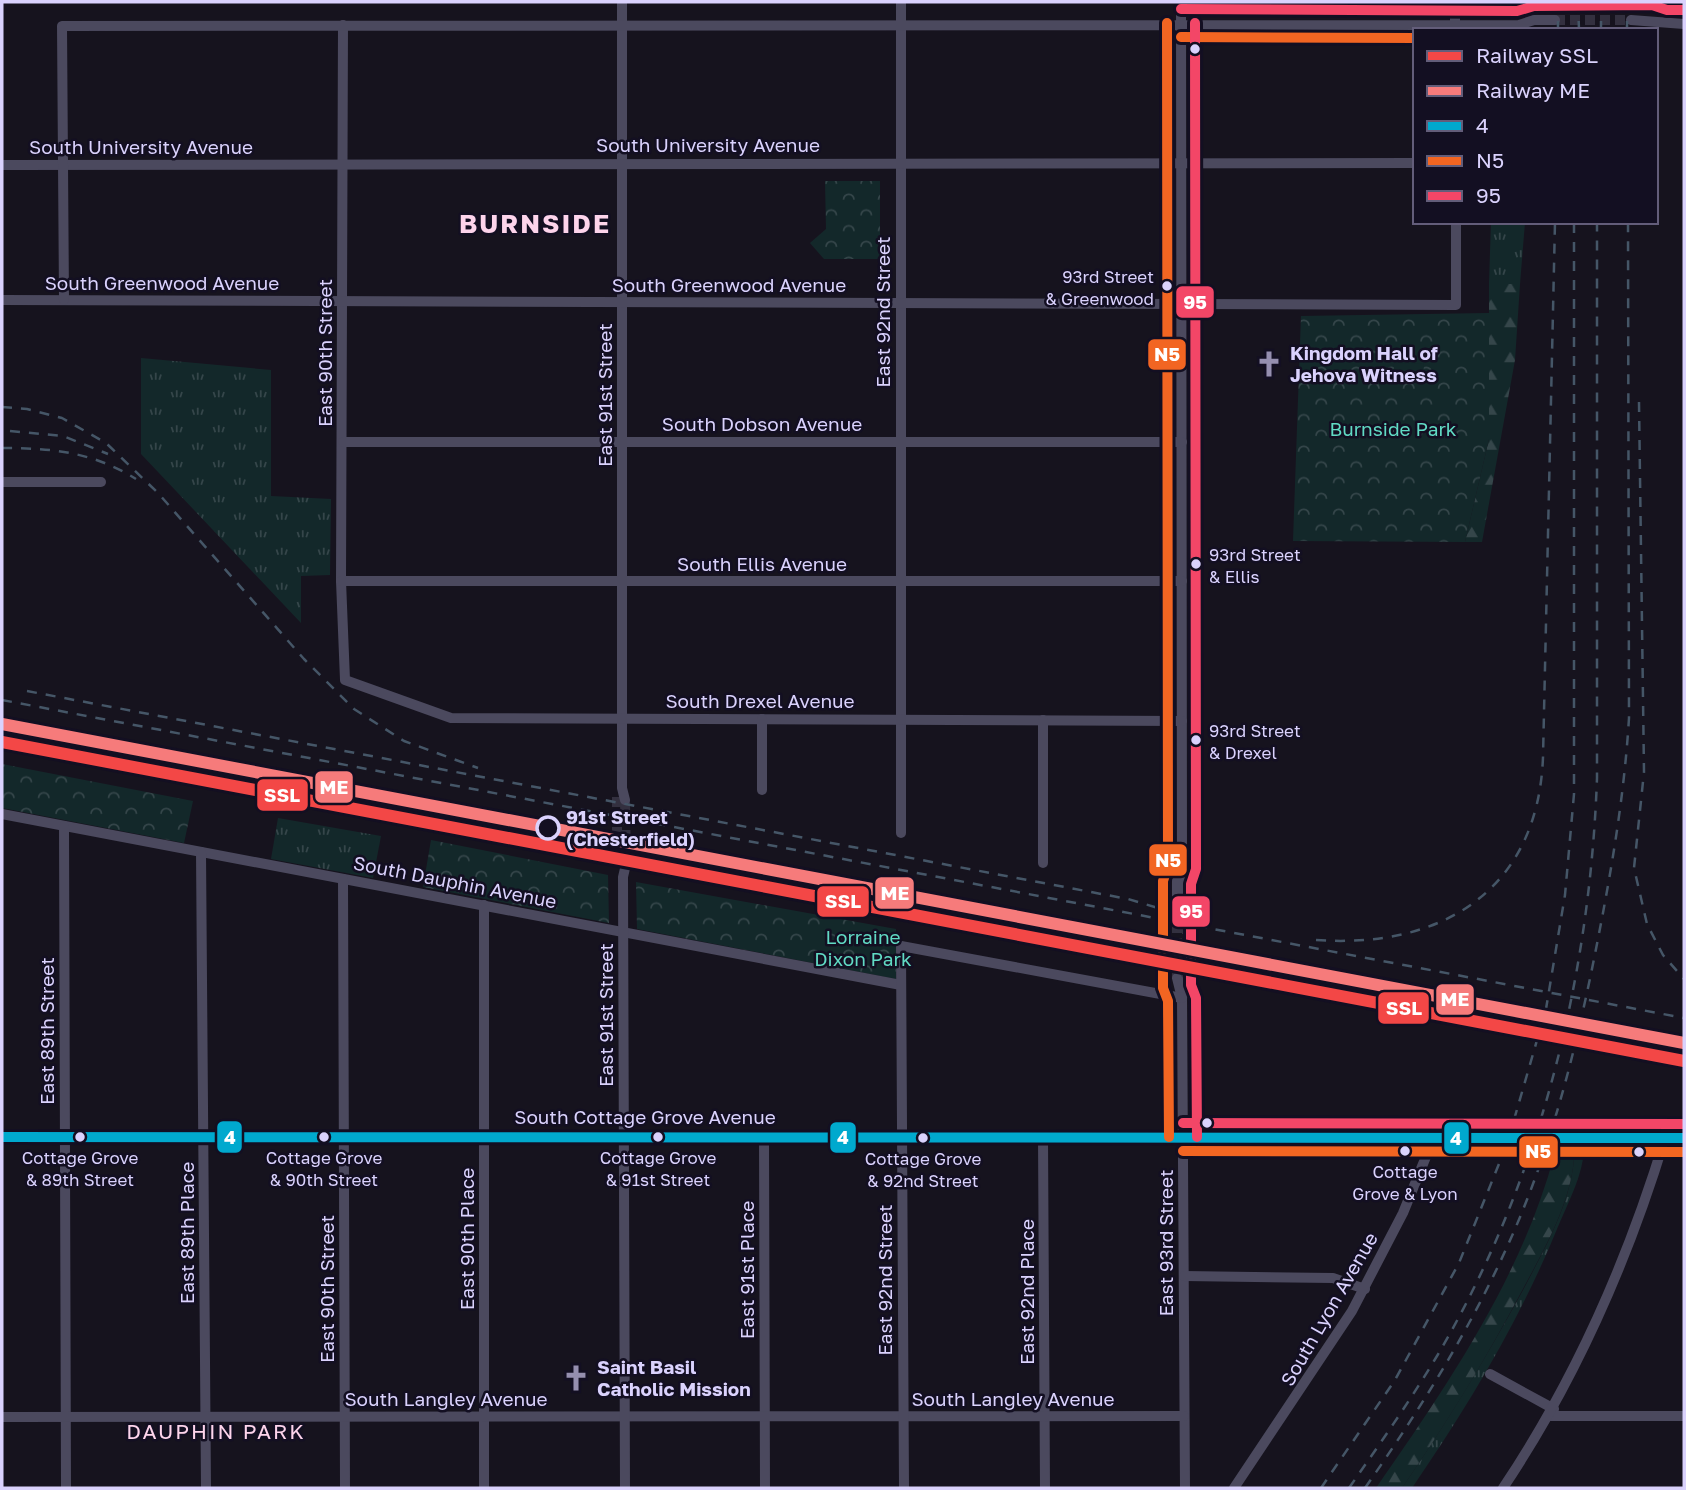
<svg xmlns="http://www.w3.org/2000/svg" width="1686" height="1490" viewBox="0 0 1686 1490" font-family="'Golos Text',sans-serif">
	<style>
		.grass { fill: url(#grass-tufts) }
		.forest { fill: url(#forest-firs) }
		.park { fill: url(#park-crowns) }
		.garden { fill: #13282a }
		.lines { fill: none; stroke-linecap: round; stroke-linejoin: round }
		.minor-tunnel { stroke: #33303f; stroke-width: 10; stroke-dasharray: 10 5; stroke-linecap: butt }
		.major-tunnel { stroke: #33303f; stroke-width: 14; stroke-dasharray: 14 7; stroke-linecap: butt }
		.minor { stroke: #4b495e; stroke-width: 10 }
		.major { stroke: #5f536f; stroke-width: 14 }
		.rail { stroke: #455667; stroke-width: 2.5; stroke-dasharray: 10 9; stroke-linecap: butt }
		.bus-1-casing { stroke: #130f22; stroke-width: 16 }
		.bus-2-casing { stroke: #130f22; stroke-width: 16 }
		.bus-3-casing { stroke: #130f22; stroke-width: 16 }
		.bus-1 { stroke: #00a9ce; stroke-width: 10 }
		.bus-2 { stroke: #f26522; stroke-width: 10 }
		.bus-3 { stroke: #f34667; stroke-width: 10 }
		.rail-1-casing { stroke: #130f22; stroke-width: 18 }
		.rail-2-casing { stroke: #130f22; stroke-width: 18 }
		.rail-1 { stroke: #f34746; stroke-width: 12 }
		.rail-2 { stroke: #f67b7b; stroke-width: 12 }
		.bus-dot { fill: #dad2fd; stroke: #130f22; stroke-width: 2.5 }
		.stop-dot { fill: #130f22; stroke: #dad2fd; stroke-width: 3.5 }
		.labels { text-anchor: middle; stroke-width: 5; stroke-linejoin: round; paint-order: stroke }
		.bus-label { font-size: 17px; fill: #dad2fd; stroke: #130f22 }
		.street-label { font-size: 19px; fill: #dad2fd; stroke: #130f22 }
		.poi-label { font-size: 19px; font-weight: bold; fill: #dad2fd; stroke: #130f22; text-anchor: start }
		.park-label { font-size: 19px; fill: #61dac4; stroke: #130f22 }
		.stop-label { font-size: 19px; font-weight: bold; fill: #dad2fd; stroke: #130f22; text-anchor: start }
		.neighbourhood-label { font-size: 21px; letter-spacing: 2px; fill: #fdd4eb; stroke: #130f22 }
		.district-label { font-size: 26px; font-weight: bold; letter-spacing: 2px; fill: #fdd4eb; stroke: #130f22 }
		.line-badge { stroke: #130f22; stroke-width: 2.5 }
		.badge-label { font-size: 19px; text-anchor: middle; font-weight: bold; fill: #fff }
	</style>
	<defs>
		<pattern id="grass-tufts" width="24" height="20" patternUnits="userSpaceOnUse" patternTransform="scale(1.75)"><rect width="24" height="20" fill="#13282a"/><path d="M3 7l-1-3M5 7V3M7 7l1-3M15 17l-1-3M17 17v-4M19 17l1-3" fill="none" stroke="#35464a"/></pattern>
		<pattern id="forest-firs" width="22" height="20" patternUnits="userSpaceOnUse" patternTransform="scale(1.75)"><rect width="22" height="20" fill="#13282a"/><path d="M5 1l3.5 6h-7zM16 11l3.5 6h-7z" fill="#35464a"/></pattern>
		<pattern id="park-crowns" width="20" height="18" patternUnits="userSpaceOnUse" patternTransform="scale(1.75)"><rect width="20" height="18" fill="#13282a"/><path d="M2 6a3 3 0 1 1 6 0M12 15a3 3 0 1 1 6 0" fill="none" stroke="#35464a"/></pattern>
	</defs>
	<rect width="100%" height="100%" fill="#16131e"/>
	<!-- grass -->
	<g class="grass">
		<path d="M 1491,222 L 1525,222 L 1520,284 L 1489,284 Z"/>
		<path d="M 141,358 L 271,370 L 271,496 L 331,499 L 330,575 L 301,576 L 301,623 L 141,454 Z"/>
		<path d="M 278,818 L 381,836 L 373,878 L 271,859 Z"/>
		<path d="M 1574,1158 L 1583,1159 C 1579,1183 1566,1207 1557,1229 C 1519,1322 1468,1406 1412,1488 L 1402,1488 C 1446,1424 1485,1360 1522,1292 C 1543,1252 1571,1204 1574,1158 Z"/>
	</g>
	<!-- forest -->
	<g class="forest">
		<path d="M 1489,284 L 1520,284 L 1515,360 L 1482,542 L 1465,542 L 1489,439 Z"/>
		<path d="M 1554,1156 L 1574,1158 C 1571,1202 1545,1248 1524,1287 C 1487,1357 1447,1423 1402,1488 L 1376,1488 C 1447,1386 1521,1278 1554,1156 Z"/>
	</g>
	<!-- park -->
	<g class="park">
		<path d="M 825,181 L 880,181 L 880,259 L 824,259 L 810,243 L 826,229 Z"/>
		<path d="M 1489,313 L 1489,439 L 1465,542 L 1293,541 L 1301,316 Z"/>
		<path d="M 2,764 L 193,801 L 184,843 L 2,808 Z"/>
		<path d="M 431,840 L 608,875 L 609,923 L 423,887 Z"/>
		<path d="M 636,882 L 896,929 L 896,979 L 637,929 Z"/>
	</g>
	<!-- garden -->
	<path class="garden" d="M 1424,363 L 1423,383 L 1393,383 L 1394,364 Z"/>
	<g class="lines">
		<!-- minor-tunnel -->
		<g class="minor-tunnel">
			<path d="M 1555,20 L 1631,20"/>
			<path d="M 617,797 L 617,862"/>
			<path d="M 625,800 L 626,864"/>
			<path d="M 1177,978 L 1177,904"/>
			<path d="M 1187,979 L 1187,905"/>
		</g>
		<!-- major-tunnel -->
		<path class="major-tunnel" d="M 1499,1137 L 1560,1138"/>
		<!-- minor -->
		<g class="minor">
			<path d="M 622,2 L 622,788 L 625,800"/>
			<path d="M 901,2 L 901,833"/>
			<path d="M 1181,2 L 1182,869 L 1187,882 L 1187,905"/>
			<path d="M 1455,2 L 1455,30"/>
			<path d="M 1631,20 L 1684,24"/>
			<path d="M 343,25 L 341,581 L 345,680 L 451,718 L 1182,721"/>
			<path d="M 2,165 L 1415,163"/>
			<path d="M 2,300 L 1456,305 L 1456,222"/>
			<path d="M 64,300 L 62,26 L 1519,25 L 1534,20 L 1555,20"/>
			<path d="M 343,442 L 1182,442"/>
			<path d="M 2,482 L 101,482"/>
			<path d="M 341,581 L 1182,581"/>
			<path d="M 1043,720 L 1043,863"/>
			<path d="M 762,790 L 762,719"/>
			<path d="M 2,814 L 901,985"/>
			<path d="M 64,826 L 66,1488"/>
			<path d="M 201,852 L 206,1488"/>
			<path d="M 343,879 L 345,1488"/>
			<path d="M 1177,904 L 1177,881 L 1182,869"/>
			<path d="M 484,905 L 484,1488"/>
			<path d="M 1177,978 L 1182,998 L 1185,1488"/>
			<path d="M 1182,998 L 1187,979"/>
			<path d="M 764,1136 L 765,1488"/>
			<path d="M 1043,1137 L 1045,1488"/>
			<path d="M 1184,1276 L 1333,1278 L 1365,1289"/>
			<path d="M 1490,1374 L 1554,1409"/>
			<path d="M 1550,1416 L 1684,1416"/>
			<path d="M 2,1417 L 1184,1416"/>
			<path d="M 625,1488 L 623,877 L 626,864"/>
			<path d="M 904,1488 L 901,946 L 1182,998"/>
			<path d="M 1234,1488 L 1352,1311 L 1403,1213 L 1434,1137"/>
			<path d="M 1503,1488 C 1576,1379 1627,1263 1665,1138"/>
		</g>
		<!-- major -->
		<g class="major">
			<path d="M 2,1137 L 1499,1137"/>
			<path d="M 1560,1138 L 1684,1138"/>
		</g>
		<!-- rail -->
		<g class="rail">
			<path d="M 1558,2 L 1558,30"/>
			<path d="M 1578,2 L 1579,30"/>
			<path d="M 1601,2 L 1601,30"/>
			<path d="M 1627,2 L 1627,30"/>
			<path d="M 1639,402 L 1644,772 L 1634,868 L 1647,924 L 1663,955 L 1684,979"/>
			<path d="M 2,407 L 27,409 L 62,418 L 106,443 L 158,493 L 304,659 L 354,709 L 404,741 L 478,768"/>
			<path d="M 10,431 L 63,436 L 108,454"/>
			<path d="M 2,448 C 52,448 93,452 136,479"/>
			<path d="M 27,691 L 1128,899 L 1168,911"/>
			<path d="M 2,700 L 1684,1018"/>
			<path d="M 1316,940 C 1441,949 1538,891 1543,757 L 1555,222"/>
			<path d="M 1321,1488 L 1395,1380 L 1459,1263 L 1507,1144 L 1546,1009 L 1565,895 L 1574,794 L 1574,222"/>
			<path d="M 1349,1488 C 1379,1445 1410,1401 1437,1356 C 1540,1182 1590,978 1597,778 L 1597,222"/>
			<path d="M 1365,1488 C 1419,1411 1468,1333 1507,1247 C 1549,1155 1574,1058 1594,959 C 1610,879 1624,800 1629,718 L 1628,222"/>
		</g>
		<!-- bus-1 casing -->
		<g class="bus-1-casing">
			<path id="bus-1" d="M 2,1137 L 1684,1138"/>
		</g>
		<!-- bus-2 casing -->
		<g class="bus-2-casing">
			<g id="bus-2">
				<path d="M 1167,23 L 1168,866 L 1163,881 L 1163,988 L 1168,1001 L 1169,1137"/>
				<path d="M 1181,37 L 1415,38"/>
				<path d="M 1183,1151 L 1684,1152"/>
			</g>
		</g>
		<!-- bus-3 casing -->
		<g class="bus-3-casing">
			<g id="bus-3">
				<path d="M 1181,9 L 1517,11 L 1534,6 L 1652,5 L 1667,10 L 1684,10"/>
				<path d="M 1195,23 L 1196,869 L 1191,884 L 1191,985 L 1196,998 L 1197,1137"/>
				<path d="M 1183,1123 L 1684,1124"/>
			</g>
		</g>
		<!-- bus-1 -->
		<use href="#bus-1" class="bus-1"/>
		<!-- bus-2 -->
		<use href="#bus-2" class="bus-2"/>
		<!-- bus-3 -->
		<use href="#bus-3" class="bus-3"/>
		<!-- rail-1 casing -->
		<g class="rail-1-casing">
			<path id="rail-1" d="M 2,742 L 1684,1061"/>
		</g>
		<!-- rail-2 casing -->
		<g class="rail-2-casing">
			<path id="rail-2" d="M 2,724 L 1684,1043"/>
		</g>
		<!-- rail-1 -->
		<use href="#rail-1" class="rail-1"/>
		<!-- rail-2 -->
		<use href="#rail-2" class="rail-2"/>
	</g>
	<!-- icons -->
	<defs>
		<g id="church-bare" transform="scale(2.1)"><path d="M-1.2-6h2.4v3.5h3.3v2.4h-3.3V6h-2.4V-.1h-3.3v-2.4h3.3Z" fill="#958faf" stroke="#130f22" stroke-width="2.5" paint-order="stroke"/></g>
	</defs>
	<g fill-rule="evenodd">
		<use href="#church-bare" x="1269" y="364"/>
		<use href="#church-bare" x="576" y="1378"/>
	</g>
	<!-- markers -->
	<g class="bus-dot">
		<circle cx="1195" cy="49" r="6"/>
		<circle cx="1167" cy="286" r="6"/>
		<circle cx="1196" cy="564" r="6"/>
		<circle cx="1196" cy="740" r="6"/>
		<circle cx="1207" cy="1123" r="6"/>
		<circle cx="80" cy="1137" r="6"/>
		<circle cx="324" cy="1137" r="6"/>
		<circle cx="658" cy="1137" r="6"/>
		<circle cx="923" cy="1138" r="6"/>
		<circle cx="1405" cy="1151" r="6"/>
		<circle cx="1639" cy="1152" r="6"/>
	</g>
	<circle class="stop-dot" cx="548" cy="828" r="11"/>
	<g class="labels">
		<!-- bus labels -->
		<g class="bus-label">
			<text x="1154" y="283" text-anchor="end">93rd Street<tspan x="1154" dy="22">&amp; Greenwood</tspan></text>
			<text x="1209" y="561" text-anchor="start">93rd Street<tspan x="1209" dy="22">&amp; Ellis</tspan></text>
			<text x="1209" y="737" text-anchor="start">93rd Street<tspan x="1209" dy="22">&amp; Drexel</tspan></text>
			<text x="80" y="1164">Cottage Grove<tspan x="80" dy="22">&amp; 89th Street</tspan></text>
			<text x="324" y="1164">Cottage Grove<tspan x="324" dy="22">&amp; 90th Street</tspan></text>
			<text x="658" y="1164">Cottage Grove<tspan x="658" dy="22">&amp; 91st Street</tspan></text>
			<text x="923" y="1165">Cottage Grove<tspan x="923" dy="22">&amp; 92nd Street</tspan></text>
			<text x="1405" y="1178">Cottage<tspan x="1405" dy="22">Grove &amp; Lyon</tspan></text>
		</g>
		<!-- street labels -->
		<g class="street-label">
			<text x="708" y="152">South University Avenue</text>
			<text x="141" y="154">South University Avenue</text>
			<text x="162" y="290">South Greenwood Avenue</text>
			<text x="729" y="292">South Greenwood Avenue</text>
			<text transform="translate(883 312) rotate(-90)" y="7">East 92nd Street</text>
			<text transform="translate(325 353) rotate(-90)" y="7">East 90th Street</text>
			<text transform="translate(605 395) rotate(-90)" y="7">East 91st Street</text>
			<text x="762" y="431">South Dobson Avenue</text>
			<text x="762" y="571">South Ellis Avenue</text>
			<text x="760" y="708">South Drexel Avenue</text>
			<text transform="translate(455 882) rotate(11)" y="7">South Dauphin Avenue</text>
			<text transform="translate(606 1015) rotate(-90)" y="7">East 91st Street</text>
			<text transform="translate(47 1031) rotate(-90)" y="7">East 89th Street</text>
			<text x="645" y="1124">South Cottage Grove Avenue</text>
			<text transform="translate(187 1233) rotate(-90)" y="7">East 89th Place</text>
			<text transform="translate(467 1239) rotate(-90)" y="7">East 90th Place</text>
			<text transform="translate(1166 1243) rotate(-90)" y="7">East 93rd Street</text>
			<text transform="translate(747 1270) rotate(-90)" y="7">East 91st Place</text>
			<text transform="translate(885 1280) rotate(-90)" y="7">East 92nd Street</text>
			<text transform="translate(327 1289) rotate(-90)" y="7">East 90th Street</text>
			<text transform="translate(1027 1292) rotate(-90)" y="7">East 92nd Place</text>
			<text transform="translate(1329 1309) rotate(-60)" y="7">South Lyon Avenue</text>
			<text x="446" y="1406">South Langley Avenue</text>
			<text x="1013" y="1406">South Langley Avenue</text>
		</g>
		<!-- poi labels -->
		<g class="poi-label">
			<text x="1290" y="360">Kingdom Hall of<tspan x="1290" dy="22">Jehova Witness</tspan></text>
			<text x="597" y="1374">Saint Basil<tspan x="597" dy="22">Catholic Mission</tspan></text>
		</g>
		<!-- park labels -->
		<g class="park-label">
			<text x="1393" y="436">Burnside Park</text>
			<text x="863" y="944">Lorraine<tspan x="863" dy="22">Dixon Park</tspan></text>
		</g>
		<!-- stop labels -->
		<g class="stop-label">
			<text x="566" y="824">91st Street<tspan x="566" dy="22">(Chesterfield)</tspan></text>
		</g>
		<!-- neighbourhood labels -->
		<g class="neighbourhood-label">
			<text x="216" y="1439">DAUPHIN PARK</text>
		</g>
		<!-- district labels -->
		<g class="district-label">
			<text x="535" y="233">BURNSIDE</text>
		</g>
	</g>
	<g class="line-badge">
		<rect x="1175" y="285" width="40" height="34" rx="7" fill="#f34667"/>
		<rect x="1147" y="338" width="40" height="33" rx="7" fill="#f26522"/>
		<rect x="314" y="770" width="40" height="34" rx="7" fill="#f67b7b"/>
		<rect x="256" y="778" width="53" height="34" rx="7" fill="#f34746"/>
		<rect x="1148" y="843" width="40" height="34" rx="7" fill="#f26522"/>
		<rect x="874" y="876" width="41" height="34" rx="7" fill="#f67b7b"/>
		<rect x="816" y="885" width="54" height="33" rx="7" fill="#f34746"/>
		<rect x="1171" y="895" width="40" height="33" rx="7" fill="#f34667"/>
		<rect x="1435" y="983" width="40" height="33" rx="7" fill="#f67b7b"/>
		<rect x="1377" y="991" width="53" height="34" rx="7" fill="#f34746"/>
		<rect x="216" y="1120" width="27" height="34" rx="7" fill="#00a9ce"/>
		<rect x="829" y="1121" width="28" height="33" rx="7" fill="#00a9ce"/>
		<rect x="1443" y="1121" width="27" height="34" rx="7" fill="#00a9ce"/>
		<rect x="1518" y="1135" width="41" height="34" rx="7" fill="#f26522"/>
	</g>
	<g class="badge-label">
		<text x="1195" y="309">95</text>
		<text x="1167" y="361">N5</text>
		<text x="334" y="794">ME</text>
		<text x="282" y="802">SSL</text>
		<text x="1168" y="867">N5</text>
		<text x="895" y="900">ME</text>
		<text x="843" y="908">SSL</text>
		<text x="1191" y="918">95</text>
		<text x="1455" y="1006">ME</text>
		<text x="1404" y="1015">SSL</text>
		<text x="230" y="1144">4</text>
		<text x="843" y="1144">4</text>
		<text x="1456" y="1145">4</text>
		<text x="1538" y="1158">N5</text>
	</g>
	<!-- border -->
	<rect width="1686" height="1490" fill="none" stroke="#dad2fd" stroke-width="7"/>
	<!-- legend -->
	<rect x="1413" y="28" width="245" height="196" fill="#130f22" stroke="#635d7a" stroke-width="2"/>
	<rect x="1427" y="51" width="35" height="10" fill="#f34746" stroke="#635d7a" stroke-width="2"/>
	<text x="1476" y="63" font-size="21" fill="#dad2fd">Railway SSL</text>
	<rect x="1427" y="86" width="35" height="10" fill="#f67b7b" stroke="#635d7a" stroke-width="2"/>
	<text x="1476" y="98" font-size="21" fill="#dad2fd">Railway ME</text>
	<rect x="1427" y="121" width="35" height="10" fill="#00a9ce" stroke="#635d7a" stroke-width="2"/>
	<text x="1476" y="133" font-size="21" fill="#dad2fd">4</text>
	<rect x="1427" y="156" width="35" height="10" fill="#f26522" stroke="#635d7a" stroke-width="2"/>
	<text x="1476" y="168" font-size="21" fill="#dad2fd">N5</text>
	<rect x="1427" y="191" width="35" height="10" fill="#f34667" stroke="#635d7a" stroke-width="2"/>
	<text x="1476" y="203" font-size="21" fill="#dad2fd">95</text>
</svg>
